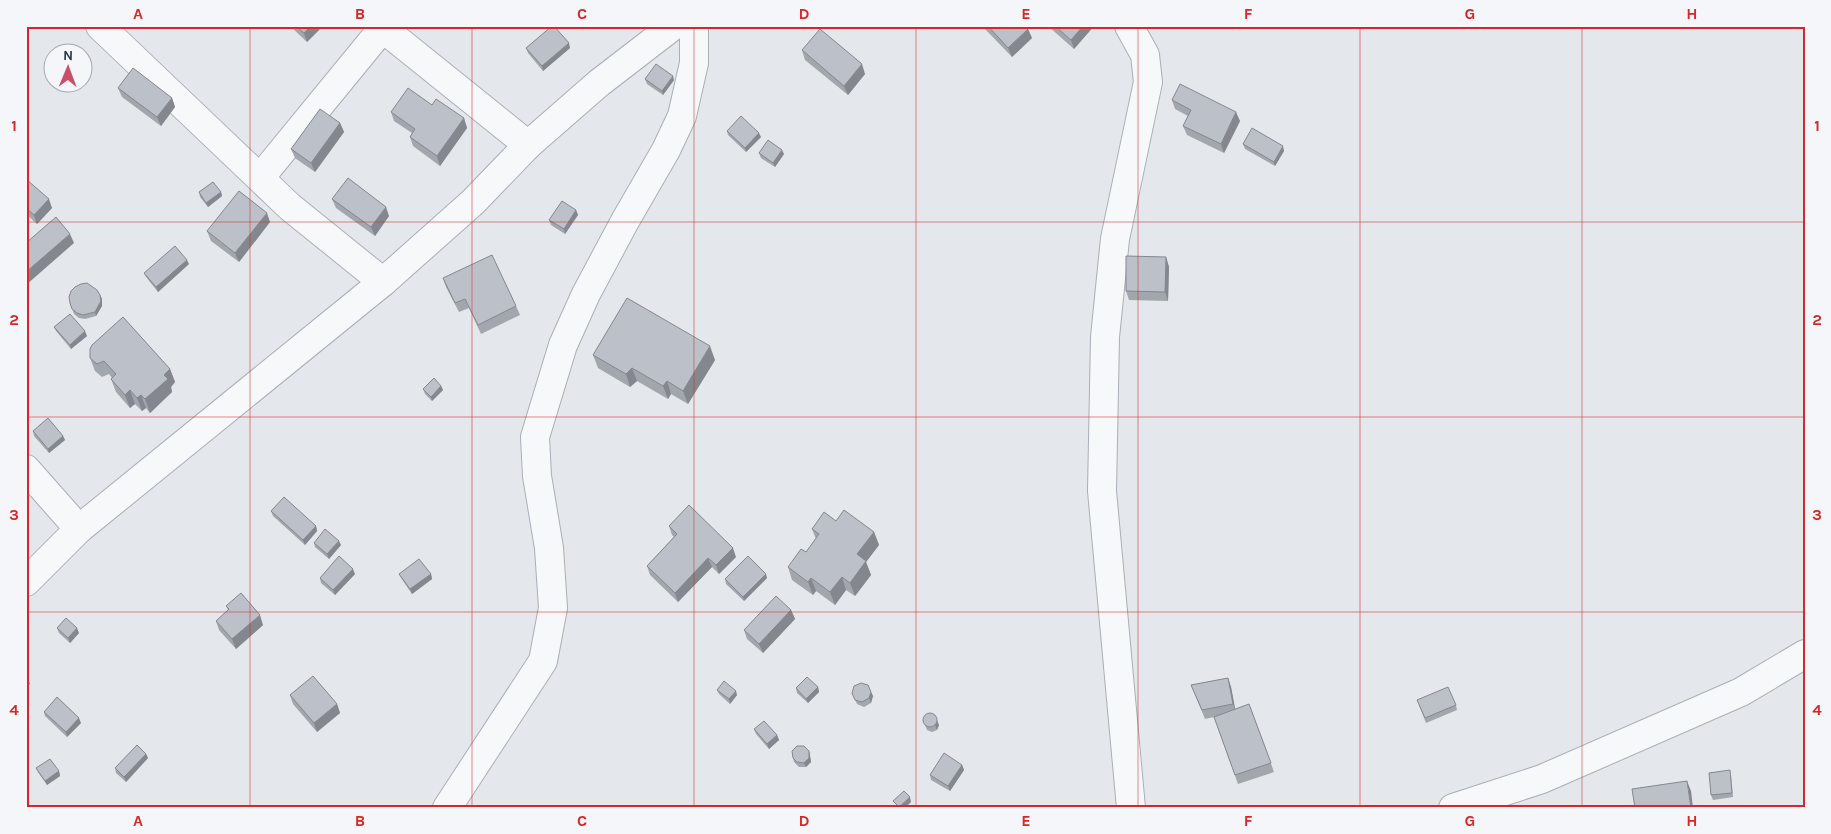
<svg xmlns="http://www.w3.org/2000/svg" width="1831" height="834" viewBox="0 0 1831 834" font-family="Karla,sans-serif">
	<style>
		.lines { fill: none; stroke-linecap: round; stroke-linejoin: round }
		.minor-casing { stroke: #a9afb6; stroke-width: 30 }
		.minor { stroke: #f7f8fa; stroke-width: 28 }
		.wall { fill: #a2a6ad }
		.shaded-wall { fill: #84878d }
		.building { fill: #bcc1c9; stroke: #84878d }
		.grid { fill: none; stroke: #d62828; stroke-width: 1; stroke-opacity: 0.55 }
		.neatline { fill: none; stroke: #d62828; stroke-width: 2 }
		.grid-label { font-size: 16px; text-anchor: middle; font-weight: bold; fill: #d62828 }
	</style>
	<rect width="100%" height="100%" fill="#e4e8ec"/>
	<g class="lines">
		<!-- minor casing -->
		<g class="minor-casing">
			<g id="minor">
				<path d="M 100,26 L 290,207 L 383,282"/>
				<path d="M 380,26 L 528,145"/>
				<path d="M 1129,26 L 1145,55 L 1148,82 L 1115,239 L 1105,337 L 1102,491 L 1131,808"/>
				<path d="M 260,178 L 382,29"/>
				<path d="M 26,469 L 79,529"/>
				<path d="M 26,582 L 79,529 L 383,282 L 473,202 L 528,145 L 599,83 L 673,26"/>
				<path d="M 447,808 L 543,661 L 553,608 L 549,548 L 537,476 L 535,437 L 563,345 L 586,294 L 625,221 L 666,150 L 682,116 L 694,63 L 694,26"/>
				<path d="M 1453,808 L 1542,779 L 1741,692 L 1805,654"/>
			</g>
		</g>
		<!-- minor -->
		<use href="#minor" class="minor"/>
	</g>
	<!-- wall -->
	<g class="wall">
		<path d="M 290,26 L 323,26 L 307,42 Z"/>
		<path d="M 984,26 L 1026,26 L 1032,38 L 1012,57 L 985,29 Z"/>
		<path d="M 1048,26 L 1094,26 L 1074,49 Z"/>
		<path d="M 526,48 L 570,48 L 543,71 L 528,53 Z"/>
		<path d="M 802,50 L 865,74 L 848,95 L 805,60 Z"/>
		<path d="M 645,79 L 674,80 L 663,95 L 647,84 Z"/>
		<path d="M 118,88 L 172,98 L 175,107 L 161,126 L 122,97 Z"/>
		<path d="M 1172,100 L 1240,121 L 1224,153 L 1187,135 L 1183,126 L 1188,116 L 1175,109 Z"/>
		<path d="M 432,105 L 464,118 L 467,128 L 440,166 L 413,146 L 410,137 L 412,133 L 394,121 L 391,112 Z"/>
		<path d="M 340,123 L 344,132 L 315,172 L 295,158 L 291,149 Z"/>
		<path d="M 727,131 L 761,137 L 746,152 L 728,135 Z"/>
		<path d="M 1243,144 L 1284,151 L 1275,166 L 1245,149 Z"/>
		<path d="M 759,153 L 784,154 L 775,167 L 761,158 Z"/>
		<path d="M 26,179 L 52,208 L 37,224 L 26,214 Z"/>
		<path d="M 199,192 L 221,192 L 222,196 L 208,207 L 200,197 Z"/>
		<path d="M 332,199 L 389,216 L 375,236 L 336,208 Z"/>
		<path d="M 576,210 L 578,215 L 565,234 L 551,225 L 549,220 Z"/>
		<path d="M 270,222 L 239,262 L 211,241 L 207,231 Z"/>
		<path d="M 1166,257 L 1169,267 L 1168,301 L 1129,300 L 1126,291 Z"/>
		<path d="M 189,264 L 158,292 L 146,277 L 144,273 Z"/>
		<path d="M 443,278 L 516,306 L 520,315 L 481,334 L 469,308 L 459,312 L 446,287 Z"/>
		<path d="M 100,295 L 102,299 L 102,306 L 96,316 L 85,319 L 79,318 L 74,314 L 70,303 Z"/>
		<path d="M 54,327 L 87,336 L 71,349 L 56,331 Z"/>
		<path d="M 593,355 L 715,360 L 688,404 L 671,394 L 668,399 L 637,381 L 630,387 L 598,368 Z"/>
		<path d="M 90,358 L 170,369 L 175,382 L 171,387 L 172,392 L 150,413 L 146,408 L 142,411 L 135,404 L 130,408 L 116,392 L 111,379 L 112,378 L 109,374 L 102,377 L 95,371 Z"/>
		<path d="M 441,386 L 443,390 L 432,401 L 425,394 L 423,389 Z"/>
		<path d="M 33,431 L 63,436 L 65,440 L 49,453 L 34,436 Z"/>
		<path d="M 271,511 L 316,526 L 317,531 L 305,545 L 273,516 Z"/>
		<path d="M 836,521 L 874,532 L 879,545 L 866,562 L 871,575 L 855,596 L 846,590 L 835,605 L 816,591 L 813,595 L 792,580 L 788,567 L 806,552 L 816,539 L 812,529 Z"/>
		<path d="M 669,526 L 736,557 L 719,574 L 712,567 L 678,602 L 650,575 L 647,566 L 674,537 L 672,535 Z"/>
		<path d="M 314,543 L 341,545 L 329,559 L 315,547 Z"/>
		<path d="M 355,574 L 335,595 L 321,583 L 320,578 Z"/>
		<path d="M 399,574 L 431,574 L 432,579 L 412,594 L 401,578 Z"/>
		<path d="M 767,578 L 744,601 L 726,584 L 725,579 Z"/>
		<path d="M 226,606 L 263,625 L 236,649 L 219,630 L 216,621 L 228,610 Z"/>
		<path d="M 791,610 L 795,619 L 763,653 L 747,639 L 744,630 Z"/>
		<path d="M 57,628 L 79,633 L 70,643 L 59,633 Z"/>
		<path d="M 1228,678 L 1231,687 L 1235,709 L 1249,704 L 1274,772 L 1238,784 L 1214,717 L 1205,719 L 1191,685 Z"/>
		<path d="M 818,687 L 819,692 L 808,703 L 797,693 L 796,688 Z"/>
		<path d="M 717,690 L 737,695 L 730,704 L 719,694 Z"/>
		<path d="M 871,692 L 873,696 L 871,703 L 864,707 L 857,704 L 852,693 Z"/>
		<path d="M 290,695 L 337,704 L 340,713 L 317,732 L 293,704 Z"/>
		<path d="M 1419,705 L 1456,705 L 1457,710 L 1426,723 Z"/>
		<path d="M 44,712 L 81,723 L 67,737 L 45,716 Z"/>
		<path d="M 923,720 L 939,725 L 937,730 L 932,732 L 927,730 Z"/>
		<path d="M 754,729 L 777,735 L 779,740 L 769,749 L 756,734 Z"/>
		<path d="M 809,751 L 810,756 L 811,762 L 806,767 L 799,767 L 794,762 L 793,758 Z"/>
		<path d="M 146,754 L 148,758 L 126,782 L 116,773 L 115,768 Z"/>
		<path d="M 962,765 L 964,770 L 950,791 L 931,780 L 930,775 Z"/>
		<path d="M 36,768 L 59,771 L 60,776 L 47,785 L 38,772 Z"/>
		<path d="M 1731,775 L 1733,797 L 1713,800 L 1711,795 Z"/>
	</g>
	<!-- shaded-wall -->
	<g class="shaded-wall">
		<path d="M 311,26 L 323,26 L 307,42 L 304,33 Z"/>
		<path d="M 1083,26 L 1094,26 L 1074,49 L 1071,40 Z"/>
		<path d="M 1028,29 L 1032,38 L 1012,57 L 1008,48 Z"/>
		<path d="M 569,43 L 570,48 L 543,71 L 542,66 Z"/>
		<path d="M 862,64 L 865,74 L 848,95 L 844,86 Z"/>
		<path d="M 673,76 L 674,80 L 663,95 L 662,91 Z"/>
		<path d="M 172,98 L 175,107 L 161,126 L 157,117 Z"/>
		<path d="M 1236,112 L 1240,121 L 1224,153 L 1221,144 Z"/>
		<path d="M 464,118 L 467,128 L 440,166 L 437,156 Z"/>
		<path d="M 340,123 L 344,132 L 315,172 L 311,163 Z"/>
		<path d="M 759,133 L 761,137 L 746,152 L 745,148 Z"/>
		<path d="M 1283,146 L 1284,151 L 1275,166 L 1274,162 Z"/>
		<path d="M 782,150 L 784,154 L 775,167 L 773,163 Z"/>
		<path d="M 221,192 L 222,196 L 208,207 L 206,203 Z"/>
		<path d="M 49,199 L 52,208 L 37,224 L 34,215 Z"/>
		<path d="M 386,207 L 389,216 L 375,236 L 371,227 Z"/>
		<path d="M 576,210 L 578,215 L 565,234 L 564,229 Z"/>
		<path d="M 267,213 L 270,222 L 239,262 L 235,253 Z"/>
		<path d="M 70,234 L 74,243 L 26,285 L 26,272 Z"/>
		<path d="M 1166,257 L 1169,267 L 1168,301 L 1165,292 Z"/>
		<path d="M 187,260 L 189,264 L 158,292 L 156,287 Z"/>
		<path d="M 100,295 L 102,299 L 102,306 L 96,316 L 95,312 Z"/>
		<path d="M 85,331 L 87,336 L 71,349 L 70,345 Z"/>
		<path d="M 710,346 L 715,360 L 688,404 L 683,391 Z"/>
		<path d="M 632,368 L 637,381 L 630,387 L 626,374 Z"/>
		<path d="M 170,369 L 175,382 L 171,387 L 172,392 L 150,413 L 145,399 L 164,375 Z"/>
		<path d="M 667,381 L 671,394 L 668,399 L 663,386 Z"/>
		<path d="M 441,386 L 443,390 L 432,401 L 431,397 Z"/>
		<path d="M 130,390 L 135,404 L 130,408 L 125,395 Z"/>
		<path d="M 141,395 L 146,408 L 142,411 L 137,398 Z"/>
		<path d="M 63,436 L 65,440 L 49,453 L 48,449 Z"/>
		<path d="M 316,526 L 317,531 L 305,545 L 303,540 Z"/>
		<path d="M 874,532 L 879,545 L 866,562 L 871,575 L 855,596 L 850,583 L 857,554 Z"/>
		<path d="M 339,541 L 341,545 L 329,559 L 327,554 Z"/>
		<path d="M 733,548 L 736,557 L 719,574 L 716,565 Z"/>
		<path d="M 708,558 L 712,567 L 678,602 L 675,593 Z"/>
		<path d="M 353,569 L 355,574 L 335,595 L 333,590 Z"/>
		<path d="M 431,574 L 432,579 L 412,594 L 410,589 Z"/>
		<path d="M 766,574 L 767,578 L 744,601 L 743,597 Z"/>
		<path d="M 842,577 L 846,590 L 835,605 L 830,592 Z"/>
		<path d="M 811,578 L 816,591 L 813,595 L 808,582 Z"/>
		<path d="M 791,610 L 795,619 L 763,653 L 759,644 Z"/>
		<path d="M 260,615 L 263,625 L 236,649 L 232,639 Z"/>
		<path d="M 77,628 L 79,633 L 70,643 L 68,638 Z"/>
		<path d="M 1228,678 L 1231,687 L 1236,713 L 1233,704 Z"/>
		<path d="M 28,679 L 30,684 L 26,687 L 26,681 Z"/>
		<path d="M 818,687 L 819,692 L 808,703 L 806,699 Z"/>
		<path d="M 736,691 L 737,695 L 730,704 L 729,699 Z"/>
		<path d="M 871,692 L 873,696 L 871,703 L 869,698 Z"/>
		<path d="M 337,704 L 340,713 L 317,732 L 314,723 Z"/>
		<path d="M 79,718 L 81,723 L 67,737 L 66,732 Z"/>
		<path d="M 937,720 L 939,725 L 937,730 L 935,725 Z"/>
		<path d="M 777,735 L 779,740 L 769,749 L 767,744 Z"/>
		<path d="M 809,751 L 810,756 L 811,762 L 806,767 L 804,763 Z"/>
		<path d="M 146,754 L 148,758 L 126,782 L 124,777 Z"/>
		<path d="M 962,765 L 964,770 L 950,791 L 948,786 Z"/>
		<path d="M 59,771 L 60,776 L 47,785 L 45,781 Z"/>
		<path d="M 1687,781 L 1691,791 L 1693,808 L 1691,808 Z"/>
		<path d="M 910,797 L 911,802 L 905,808 L 899,808 L 899,807 Z"/>
	</g>
	<!-- building -->
	<g class="building">
		<path d="M 296,26 L 311,26 L 304,33 Z"/>
		<path d="M 552,26 L 554,26 L 569,43 L 542,66 L 526,48 Z"/>
		<path d="M 988,26 L 1026,26 L 1028,29 L 1008,48 Z"/>
		<path d="M 1055,26 L 1083,26 L 1071,40 Z"/>
		<path d="M 820,29 L 862,64 L 844,86 L 802,50 Z"/>
		<path d="M 656,64 L 673,76 L 662,91 L 645,79 Z"/>
		<path d="M 133,68 L 172,98 L 157,117 L 118,88 Z"/>
		<path d="M 1180,84 L 1236,112 L 1221,144 L 1183,126 L 1191,110 L 1172,100 Z"/>
		<path d="M 408,88 L 432,105 L 436,99 L 464,118 L 437,156 L 410,137 L 415,129 L 391,112 Z"/>
		<path d="M 320,109 L 340,123 L 311,163 L 291,149 Z"/>
		<path d="M 741,116 L 759,133 L 745,148 L 727,131 Z"/>
		<path d="M 1252,128 L 1283,146 L 1274,162 L 1243,144 Z"/>
		<path d="M 768,140 L 782,150 L 773,163 L 759,153 Z"/>
		<path d="M 348,178 L 386,207 L 371,227 L 332,199 Z"/>
		<path d="M 26,179 L 49,199 L 34,215 L 26,208 Z"/>
		<path d="M 213,182 L 221,192 L 206,203 L 199,192 Z"/>
		<path d="M 239,191 L 267,213 L 235,253 L 207,231 Z"/>
		<path d="M 562,201 L 576,210 L 564,229 L 549,220 Z"/>
		<path d="M 56,217 L 70,234 L 26,272 L 26,243 Z"/>
		<path d="M 175,246 L 187,260 L 156,287 L 144,273 Z"/>
		<path d="M 492,255 L 516,306 L 478,325 L 465,299 L 455,303 L 443,278 Z"/>
		<path d="M 1126,256 L 1166,257 L 1165,292 L 1126,291 Z"/>
		<path d="M 87,283 L 97,290 L 100,295 L 101,301 L 95,312 L 83,315 L 77,313 L 72,309 L 70,303 L 69,297 L 71,291 L 75,287 L 81,284 Z"/>
		<path d="M 627,298 L 710,346 L 683,391 L 667,381 L 663,386 L 632,368 L 626,374 L 593,355 Z"/>
		<path d="M 70,314 L 85,331 L 70,345 L 54,327 Z"/>
		<path d="M 123,317 L 170,369 L 164,375 L 168,379 L 145,399 L 141,395 L 137,398 L 130,390 L 125,395 L 111,379 L 116,374 L 104,361 L 97,364 L 90,358 L 90,349 L 92,345 Z"/>
		<path d="M 434,378 L 441,386 L 431,397 L 423,389 Z"/>
		<path d="M 48,418 L 63,436 L 48,449 L 33,431 Z"/>
		<path d="M 284,497 L 316,526 L 303,540 L 271,511 Z"/>
		<path d="M 689,505 L 733,548 L 716,565 L 708,558 L 675,593 L 647,566 L 677,534 L 669,526 Z"/>
		<path d="M 844,510 L 874,532 L 857,554 L 866,561 L 850,583 L 842,577 L 830,592 L 811,578 L 808,582 L 788,567 L 801,549 L 806,552 L 819,534 L 812,529 L 824,512 L 836,521 Z"/>
		<path d="M 325,529 L 339,541 L 327,554 L 314,543 Z"/>
		<path d="M 339,556 L 353,569 L 333,590 L 320,578 Z"/>
		<path d="M 748,556 L 766,574 L 743,597 L 725,579 Z"/>
		<path d="M 419,559 L 431,574 L 410,589 L 399,574 Z"/>
		<path d="M 241,593 L 260,615 L 232,639 L 216,621 L 229,609 L 226,606 Z"/>
		<path d="M 776,596 L 791,610 L 759,644 L 744,630 Z"/>
		<path d="M 66,618 L 77,628 L 68,638 L 57,628 Z"/>
		<path d="M 313,676 L 337,704 L 314,723 L 290,695 Z"/>
		<path d="M 807,677 L 818,687 L 806,699 L 796,688 Z"/>
		<path d="M 1228,678 L 1233,704 L 1202,710 L 1191,685 Z"/>
		<path d="M 724,681 L 736,691 L 729,699 L 717,690 Z"/>
		<path d="M 861,683 L 868,685 L 871,692 L 869,698 L 862,702 L 855,700 L 852,693 L 854,686 Z"/>
		<path d="M 1448,687 L 1456,705 L 1425,718 L 1417,700 Z"/>
		<path d="M 57,697 L 79,718 L 66,732 L 44,712 Z"/>
		<path d="M 1249,704 L 1271,763 L 1235,775 L 1214,717 Z"/>
		<circle cx="930" cy="720" r="7"/>
		<path d="M 764,721 L 777,735 L 767,744 L 754,729 Z"/>
		<path d="M 137,745 L 146,754 L 124,777 L 115,768 Z"/>
		<path d="M 797,746 L 804,746 L 809,751 L 809,758 L 804,763 L 797,762 L 793,758 L 792,751 Z"/>
		<path d="M 944,753 L 962,765 L 948,786 L 930,775 Z"/>
		<path d="M 50,759 L 59,771 L 45,781 L 36,768 Z"/>
		<path d="M 1730,770 L 1732,793 L 1711,795 L 1709,773 Z"/>
		<path d="M 1687,781 L 1691,808 L 1635,808 L 1632,789 Z"/>
		<path d="M 904,791 L 910,797 L 899,807 L 893,801 Z"/>
	</g>
	<!-- grid -->
	<path class="grid" d="M 250,26 L 250,808M 472,26 L 472,808M 694,26 L 694,808M 916,26 L 916,808M 1138,26 L 1138,808M 1360,26 L 1360,808M 1582,26 L 1582,808M 26,222 L 1805,222M 26,417 L 1805,417M 26,612 L 1805,612"/>
	<!-- border -->
	<rect width="1831" height="834" fill="none" stroke="#f4f6f9" stroke-width="55"/>
	<!-- north arrow -->
	<g transform="translate(68 68) rotate(1)"><circle r="24" fill="#f4f6f9" stroke="#a4a9b1"/>
	<path d="M0-4L9 19L0 12L-9 19Z" fill="#ca5069"/>
	<text y="-8" font-size="14" font-weight="bold" text-anchor="middle" fill="#2c3644">N</text>
	</g>
	<rect x="28" y="28" width="1776" height="778" class="neatline"/>
	<g class="grid-label">
		<text x="138" y="19">A</text>
		<text x="360" y="19">B</text>
		<text x="582" y="19">C</text>
		<text x="804" y="19">D</text>
		<text x="1026" y="19">E</text>
		<text x="1248" y="19">F</text>
		<text x="1470" y="19">G</text>
		<text x="1692" y="19">H</text>
		<text x="14" y="131">1</text>
		<text x="1817" y="131">1</text>
		<text x="14" y="325">2</text>
		<text x="1817" y="325">2</text>
		<text x="14" y="520">3</text>
		<text x="1817" y="520">3</text>
		<text x="14" y="715">4</text>
		<text x="1817" y="715">4</text>
		<text x="138" y="826">A</text>
		<text x="360" y="826">B</text>
		<text x="582" y="826">C</text>
		<text x="804" y="826">D</text>
		<text x="1026" y="826">E</text>
		<text x="1248" y="826">F</text>
		<text x="1470" y="826">G</text>
		<text x="1692" y="826">H</text>
	</g>
</svg>
